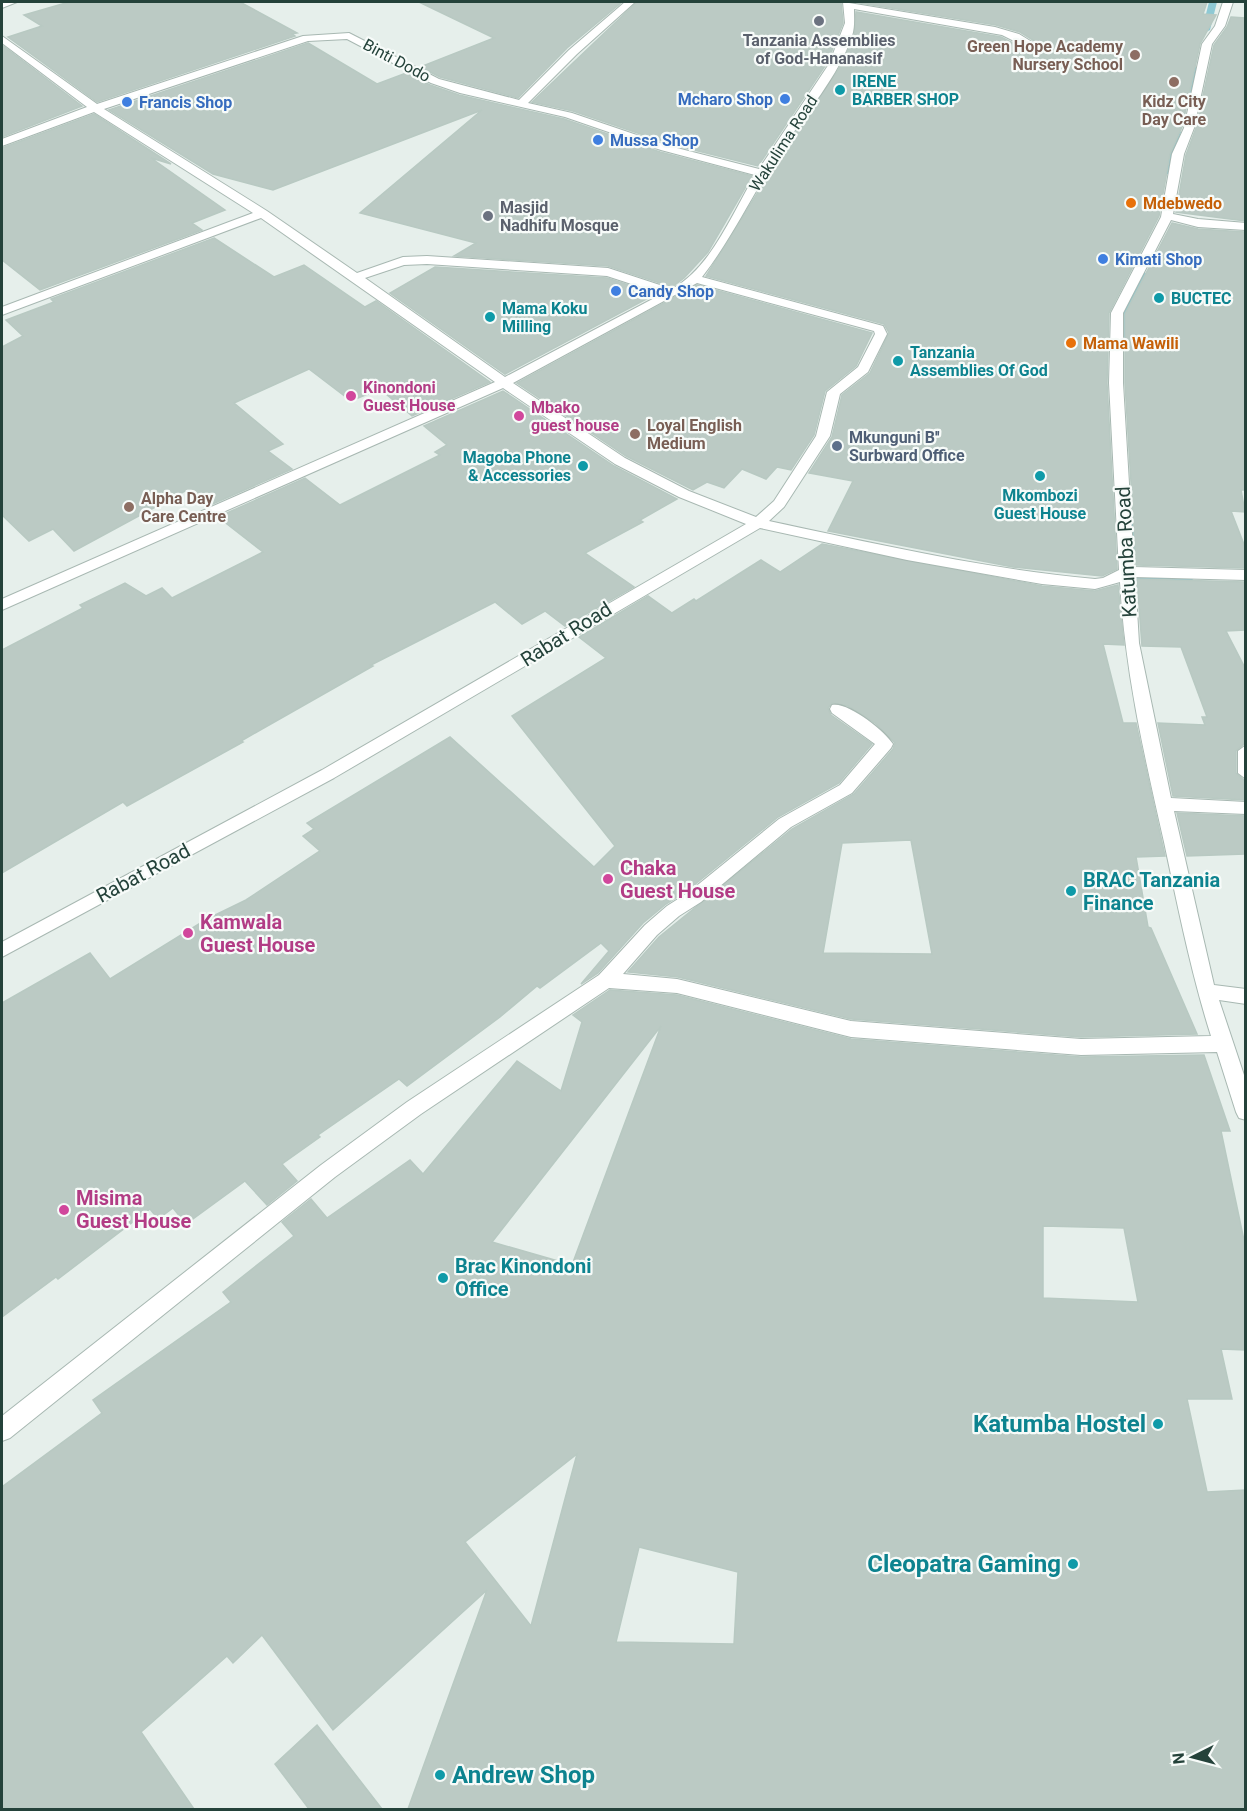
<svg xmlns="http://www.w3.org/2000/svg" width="1247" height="1811" viewBox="0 0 1247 1811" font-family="Roboto,sans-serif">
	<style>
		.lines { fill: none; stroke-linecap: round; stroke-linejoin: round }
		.stream { fill: #8ec9d4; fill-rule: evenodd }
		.building { fill: #bbcac4; stroke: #b8c9c2; stroke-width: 1.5; fill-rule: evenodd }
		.minor-casing { stroke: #a8b8b2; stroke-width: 2 }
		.minor { fill: #fff; fill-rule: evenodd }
		.worship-dot { fill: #6b7280; stroke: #f7fbf9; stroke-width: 2 }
		.education-dot { fill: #8d6e63; stroke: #f7fbf9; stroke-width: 2 }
		.culture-dot { fill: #0f9aa8; stroke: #f7fbf9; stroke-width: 2 }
		.shop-dot { fill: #3f7fe0; stroke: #f7fbf9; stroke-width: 2 }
		.food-dot { fill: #e8710a; stroke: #f7fbf9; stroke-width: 2 }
		.hotel-dot { fill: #d1479c; stroke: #f7fbf9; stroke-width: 2 }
		.service-dot { fill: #5c6f8a; stroke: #f7fbf9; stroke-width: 2 }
		.labels { text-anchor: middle; stroke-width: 4.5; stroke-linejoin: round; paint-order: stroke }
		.far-worship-label { font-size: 16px; font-weight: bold; fill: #5b616d; stroke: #f7fbf9 }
		.far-education-label { font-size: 16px; font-weight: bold; fill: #785e54; stroke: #f7fbf9; text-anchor: start }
		.far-street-label { font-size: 16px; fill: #24423a; stroke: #f7fbf9 }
		.far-culture-label { font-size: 16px; font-weight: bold; fill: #0d838f; stroke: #f7fbf9; text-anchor: start }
		.far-shop-label { font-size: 16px; font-weight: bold; fill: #366cbe; stroke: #f7fbf9; text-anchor: start }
		.far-food-label { font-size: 16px; font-weight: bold; fill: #c56008; stroke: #f7fbf9; text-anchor: start }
		.far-hotel-label { font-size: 16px; font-weight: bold; fill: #b23c85; stroke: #f7fbf9; text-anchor: start }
		.far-service-label { font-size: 16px; font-weight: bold; fill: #4e5e75; stroke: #f7fbf9; text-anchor: start }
		.street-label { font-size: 20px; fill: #24423a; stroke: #f7fbf9 }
		.hotel-label { font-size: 20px; font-weight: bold; fill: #b23c85; stroke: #f7fbf9; text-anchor: start }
		.culture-label { font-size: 20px; font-weight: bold; fill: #0d838f; stroke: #f7fbf9; text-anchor: start }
		.near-culture-label { font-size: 24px; font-weight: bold; fill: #0d838f; stroke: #f7fbf9; text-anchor: end }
	</style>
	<rect width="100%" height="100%" fill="#e6efeb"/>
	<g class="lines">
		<!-- stream -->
		<g class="stream">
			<path d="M 1209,2 L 1217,2 L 1210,30 L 1206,32 L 1202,30 Z"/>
			<path d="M 1196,67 L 1200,69 L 1190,99 L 1183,101 L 1192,69 Z"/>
			<path d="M 1174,130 L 1181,132 L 1168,174 L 1161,176 Z"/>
			<path d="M 1144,272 L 1149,275 L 1129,323 L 1124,345 L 1116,347 L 1114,345 L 1119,323 L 1139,275 Z"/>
			<path d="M 1129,514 L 1134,517 L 1142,556 L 1136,559 L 1130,556 L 1124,517 Z"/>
			<path d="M 1134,574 L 1189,574 L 1195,578 L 1189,582 L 1130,581 L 1128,578 Z"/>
		</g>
	</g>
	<!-- building -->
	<g class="building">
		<path d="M 69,2 L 240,2 L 297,33 L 292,34 L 295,36 L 97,102 L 8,37 L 42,26 L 24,15 Z"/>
		<path d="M 419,2 L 622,2 L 567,48 L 518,98 L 440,77 L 420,67 L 494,38 Z"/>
		<path d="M 637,2 L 841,2 L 843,23 L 827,63 L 758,166 L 670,144 L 573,111 L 532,102 Z"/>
		<path d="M 854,2 L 1207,2 L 1203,14 L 1216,15 L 1200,44 L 1182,127 L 1170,154 L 1159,216 L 1109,313 L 1107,383 L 1117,569 L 1102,576 L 1013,567 L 828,531 L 853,481 L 809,473 L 832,437 L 842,395 L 870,373 L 889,333 L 884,324 L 706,276 L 784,150 L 840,67 L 854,37 L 856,12 L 1001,37 L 1035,54 L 1043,50 L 1041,45 L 1020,32 L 996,25 Z"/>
		<path d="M 1231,17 L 1245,18 L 1245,221 L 1176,212 L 1186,155 L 1196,128 L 1214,45 L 1227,27 Z"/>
		<path d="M 308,43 L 377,84 L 406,73 L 430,85 L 459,95 L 564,119 L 660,152 L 752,176 L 708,252 L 684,278 L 672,287 L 608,266 L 454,256 L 476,243 L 360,213 L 482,110 L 273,190 L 213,174 L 109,110 Z"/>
		<path d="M 2,45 L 82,106 L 2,137 Z"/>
		<path d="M 94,114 L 171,164 L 151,158 L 225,210 L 192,223 L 202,230 L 40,290 L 2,260 L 2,148 Z"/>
		<path d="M 1172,223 L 1198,229 L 1245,232 L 1245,490 L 1241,490 L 1245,512 L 1231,511 L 1245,547 L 1245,568 L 1136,565 L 1125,383 L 1125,314 Z"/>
		<path d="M 214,238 L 274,277 L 304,265 L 365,307 L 376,301 L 490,382 L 412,416 L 380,389 L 351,401 L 309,369 L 234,403 L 283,444 L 268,451 L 292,469 L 206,507 L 185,491 L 74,551 L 53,529 L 29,541 L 2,515 L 2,347 L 23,336 L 6,320 L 54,302 L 51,299 Z"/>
		<path d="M 435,267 L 607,278 L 656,294 L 505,374 L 390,293 Z"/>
		<path d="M 697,285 L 872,333 L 856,366 L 825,391 L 814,435 L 791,470 L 777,467 L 766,479 L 742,469 L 724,488 L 707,482 L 693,490 L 626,456 L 517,383 Z"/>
		<path d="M 503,391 L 614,466 L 677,499 L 640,520 L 643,522 L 585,553 L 634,587 L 565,626 L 545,611 L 522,624 L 495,602 L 371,665 L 373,666 L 241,741 L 243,742 L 127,806 L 123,802 L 2,873 L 2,650 L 83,608 L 80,605 L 125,583 L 146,596 L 162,588 L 172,598 L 263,552 L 218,517 L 305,478 L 340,505 L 440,455 L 435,452 L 447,445 L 424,426 Z"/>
		<path d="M 822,544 L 1042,586 L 1095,591 L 1118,585 L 1124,645 L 1103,644 L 1123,723 L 1136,723 L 1165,856 L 1136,857 L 1148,927 L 1151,928 L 1197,1034 L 1081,1037 L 851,1019 L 678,977 L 628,972 L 659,937 L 792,829 L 854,794 L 893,749 L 895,743 L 875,723 L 848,706 L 832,703 L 828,708 L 831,715 L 872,744 L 839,783 L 778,817 L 688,890 L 666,904 L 643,923 L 598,973 L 581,984 L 609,951 L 601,943 L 540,988 L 537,986 L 500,1017 L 407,1086 L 399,1079 L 318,1135 L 320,1137 L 282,1164 L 297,1181 L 267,1205 L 245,1181 L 186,1224 L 173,1208 L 158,1219 L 150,1209 L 58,1279 L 56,1277 L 2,1317 L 2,1003 L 90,953 L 110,979 L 207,919 L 246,900 L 320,851 L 303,836 L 314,829 L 307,823 L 450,737 L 594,867 L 615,846 L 512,716 L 606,658 L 579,637 L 648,596 L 672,613 L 694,599 L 696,601 L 761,560 L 780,572 ZM 911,840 L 932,954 L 823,953 L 842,843 Z"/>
		<path d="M 1137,579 L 1245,582 L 1245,630 L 1226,631 L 1245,668 L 1245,743 L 1236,751 L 1236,773 L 1245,781 L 1245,800 L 1173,796 L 1158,723 L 1205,725 L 1202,717 L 1207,717 L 1181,647 L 1142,646 Z"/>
		<path d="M 1177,813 L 1245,816 L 1245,854 L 1187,856 Z"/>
		<path d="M 610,990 L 677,995 L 851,1039 L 1081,1057 L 1204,1055 L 1230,1131 L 1221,1131 L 1245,1245 L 1245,1350 L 1221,1349 L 1232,1399 L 1187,1399 L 1207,1492 L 1245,1490 L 1245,1809 L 408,1809 L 487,1590 L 333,1730 L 262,1635 L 233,1663 L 227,1656 L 141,1732 L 194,1809 L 2,1809 L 2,1487 L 102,1413 L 93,1400 L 231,1302 L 223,1292 L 294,1236 L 282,1222 L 311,1199 L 327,1218 L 410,1160 L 423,1174 L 517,1061 L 561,1091 L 582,1022 L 573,1015 ZM 661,1026 L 572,1265 L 492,1242 L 593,1113 ZM 1043,1226 L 1124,1228 L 1138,1302 L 1043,1298 ZM 577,1454 L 531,1626 L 465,1542 ZM 639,1547 L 738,1572 L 734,1644 L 616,1642 Z"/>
		<path d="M 317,1725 L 382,1809 L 309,1809 L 275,1764 Z"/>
	</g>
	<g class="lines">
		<!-- minor casing -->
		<g class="minor-casing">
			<g id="minor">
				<path d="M 2,2 L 17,2 L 2,8 Z"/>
				<path d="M 625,2 L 635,2 L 577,54 L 528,103 L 572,113 L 669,146 L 759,169 L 829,64 L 845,23 L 843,2 L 995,27 L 1019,34 L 1040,47 L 1041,49 L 1036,52 L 1002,35 L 854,9 C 854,18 855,27 852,36 C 838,77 806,113 782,149 C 754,191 733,237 702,277 L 883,326 L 887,334 L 868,372 L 840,394 L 830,436 L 784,507 L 769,521 C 877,544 985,569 1095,579 L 1103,578 L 1119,570 L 1109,383 L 1111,313 L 1161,217 L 1172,154 L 1184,128 L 1202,44 L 1215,26 L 1223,2 L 1233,2 L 1225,26 L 1212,44 L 1194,128 L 1184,154 L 1173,214 L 1198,219 L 1246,223 L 1246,230 L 1198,227 L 1171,220 L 1123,313 L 1123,383 L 1134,567 L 1246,570 L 1246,580 L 1135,577 L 1139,643 L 1171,798 L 1246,802 L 1246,814 L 1174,811 L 1214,985 L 1246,989 L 1246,1004 L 1219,1000 L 1246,1081 L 1246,1120 L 1239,1118 L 1236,1112 L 1217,1052 L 1081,1055 L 851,1037 L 677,993 L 609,988 L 421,1114 L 335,1177 L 10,1438 L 2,1441 L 2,1416 L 321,1165 L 407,1102 L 599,975 L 645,925 L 667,906 L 689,892 L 779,819 L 840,785 L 875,744 L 832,713 L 830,709 L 832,705 C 847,701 885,731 893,744 L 891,748 L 852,793 L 791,827 L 701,902 L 679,916 L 657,935 L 623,974 L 677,979 L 851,1021 L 1081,1039 L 1211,1036 C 1191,973 1178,907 1164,842 C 1144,754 1125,672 1120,582 L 1095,589 L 1042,584 L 907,560 L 760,528 L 334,778 L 2,957 L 2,942 L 322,770 L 746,524 L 679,497 L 615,464 L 503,388 L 2,610 L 2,599 L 495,382 L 261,218 L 2,315 L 2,307 L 253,213 L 94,112 L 2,146 L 2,139 L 87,107 L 2,43 L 2,36 L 97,104 L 303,36 L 349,33 L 439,79 L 519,100 L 569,50 ZM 347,39 L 431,83 L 460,93 L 565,117 L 661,150 L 755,175 C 733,212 711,268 672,289 L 608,268 L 427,256 L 403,257 L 357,273 L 267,211 L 104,109 L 308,41 ZM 427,264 L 607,276 L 662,294 L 505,377 L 365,278 L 404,265 ZM 697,283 L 874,331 L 875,334 L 858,367 L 827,392 L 816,436 L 774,501 L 756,517 L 689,491 L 625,458 L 513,383 Z"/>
				<path d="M 1246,745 L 1246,779 L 1238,773 L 1238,751 Z"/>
			</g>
		</g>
		<!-- minor -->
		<use href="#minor" class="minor"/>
	</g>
	<!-- markers -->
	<g class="worship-dot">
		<circle cx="819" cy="21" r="6"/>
		<circle cx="488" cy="216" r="6"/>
	</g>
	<g class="education-dot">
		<circle cx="1135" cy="55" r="6"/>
		<circle cx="1174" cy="82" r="6"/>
		<circle cx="635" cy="434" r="6"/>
		<circle cx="129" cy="507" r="6"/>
	</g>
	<g class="culture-dot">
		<circle cx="840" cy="90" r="6"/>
		<circle cx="1159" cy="298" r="6"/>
		<circle cx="490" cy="317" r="6"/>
		<circle cx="898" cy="361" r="6"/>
		<circle cx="583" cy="466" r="6"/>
		<circle cx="1040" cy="476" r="6"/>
		<circle cx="1071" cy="891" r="6"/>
		<circle cx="443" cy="1278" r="6"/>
		<circle cx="1158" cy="1424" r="6"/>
		<circle cx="1073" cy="1564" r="6"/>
		<circle cx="440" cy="1775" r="6"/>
	</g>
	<g class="shop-dot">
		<circle cx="785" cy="99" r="6"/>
		<circle cx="127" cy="102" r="6"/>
		<circle cx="598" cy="140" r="6"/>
		<circle cx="1103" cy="259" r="6"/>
		<circle cx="616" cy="291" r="6"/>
	</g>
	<g class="food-dot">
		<circle cx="1131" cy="203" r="6"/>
		<circle cx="1071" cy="343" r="6"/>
	</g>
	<g class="hotel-dot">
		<circle cx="351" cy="396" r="6"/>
		<circle cx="519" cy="416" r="6"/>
		<circle cx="608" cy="879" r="6"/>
		<circle cx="188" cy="933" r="6"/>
		<circle cx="64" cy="1210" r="6"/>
	</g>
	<circle class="service-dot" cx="837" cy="446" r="6"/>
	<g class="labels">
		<!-- far-worship labels -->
		<g class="far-worship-label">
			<text x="819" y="46">Tanzania Assemblies<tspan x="819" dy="18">of God-Hananasif</tspan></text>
			<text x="500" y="213" text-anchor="start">Masjid<tspan x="500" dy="18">Nadhifu Mosque</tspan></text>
		</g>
		<!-- far-education labels -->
		<g class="far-education-label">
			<text x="1123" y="52" text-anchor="end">Green Hope Academy<tspan x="1123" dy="18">Nursery School</tspan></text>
			<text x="1174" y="107" text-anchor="middle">Kidz City<tspan x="1174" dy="18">Day Care</tspan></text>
			<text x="647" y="431">Loyal English<tspan x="647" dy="18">Medium</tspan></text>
			<text x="141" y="504">Alpha Day<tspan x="141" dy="18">Care Centre</tspan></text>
		</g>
		<!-- far-street labels -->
		<g class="far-street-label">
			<text transform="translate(397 60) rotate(28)" y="6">Binti Dodo</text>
			<text transform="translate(783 143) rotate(-57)" y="6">Wakulima Road</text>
		</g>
		<!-- far-culture labels -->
		<g class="far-culture-label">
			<text x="852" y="87">IRENE<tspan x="852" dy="18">BARBER SHOP</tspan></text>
			<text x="1171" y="304">BUCTEC</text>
			<text x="502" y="314">Mama Koku<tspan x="502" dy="18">Milling</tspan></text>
			<text x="910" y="358">Tanzania<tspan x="910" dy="18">Assemblies Of God</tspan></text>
			<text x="571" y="463" text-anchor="end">Magoba Phone<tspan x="571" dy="18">&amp; Accessories</tspan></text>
			<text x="1040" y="501" text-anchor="middle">Mkombozi<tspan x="1040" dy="18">Guest House</tspan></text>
		</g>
		<!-- far-shop labels -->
		<g class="far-shop-label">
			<text x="773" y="105" text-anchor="end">Mcharo Shop</text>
			<text x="139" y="108">Francis Shop</text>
			<text x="610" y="146">Mussa Shop</text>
			<text x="1115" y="265">Kimati Shop</text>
			<text x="628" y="297">Candy Shop</text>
		</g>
		<!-- far-food labels -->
		<g class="far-food-label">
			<text x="1143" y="209">Mdebwedo</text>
			<text x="1083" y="349">Mama Wawili</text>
		</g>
		<!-- far-hotel labels -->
		<g class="far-hotel-label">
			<text x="363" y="393">Kinondoni<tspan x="363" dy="18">Guest House</tspan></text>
			<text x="531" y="413">Mbako<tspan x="531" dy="18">guest house</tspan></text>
		</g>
		<!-- far-service labels -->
		<g class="far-service-label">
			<text x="849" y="443">Mkunguni B''<tspan x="849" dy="18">Surbward Office</tspan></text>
		</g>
		<!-- street labels -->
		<g class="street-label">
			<text transform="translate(1126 552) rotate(-93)" y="7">Katumba Road</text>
			<text transform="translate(566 634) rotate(-32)" y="7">Rabat Road</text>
			<text transform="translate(143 873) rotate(-28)" y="7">Rabat Road</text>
		</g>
		<!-- hotel labels -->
		<g class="hotel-label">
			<text x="620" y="875">Chaka<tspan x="620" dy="23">Guest House</tspan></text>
			<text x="200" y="929">Kamwala<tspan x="200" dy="23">Guest House</tspan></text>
			<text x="76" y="1205">Misima<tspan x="76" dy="23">Guest House</tspan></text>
		</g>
		<!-- culture labels -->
		<g class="culture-label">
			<text x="1083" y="887">BRAC Tanzania<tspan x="1083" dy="23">Finance</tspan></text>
			<text x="455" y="1273">Brac Kinondoni<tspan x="455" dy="23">Office</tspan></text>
		</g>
		<!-- near-culture labels -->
		<g class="near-culture-label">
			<text x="1146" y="1432">Katumba Hostel</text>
			<text x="1061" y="1572">Cleopatra Gaming</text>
			<text x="452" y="1783" text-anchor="start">Andrew Shop</text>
		</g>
	</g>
	<!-- border -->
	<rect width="1247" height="1811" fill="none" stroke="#24423a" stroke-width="6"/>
	<!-- north arrow -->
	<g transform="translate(1193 1757) rotate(264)" stroke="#f7fbf9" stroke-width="4.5" paint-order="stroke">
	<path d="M0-4.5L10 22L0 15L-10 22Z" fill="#24423a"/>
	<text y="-9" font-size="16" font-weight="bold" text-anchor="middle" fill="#24423a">N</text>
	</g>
</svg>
